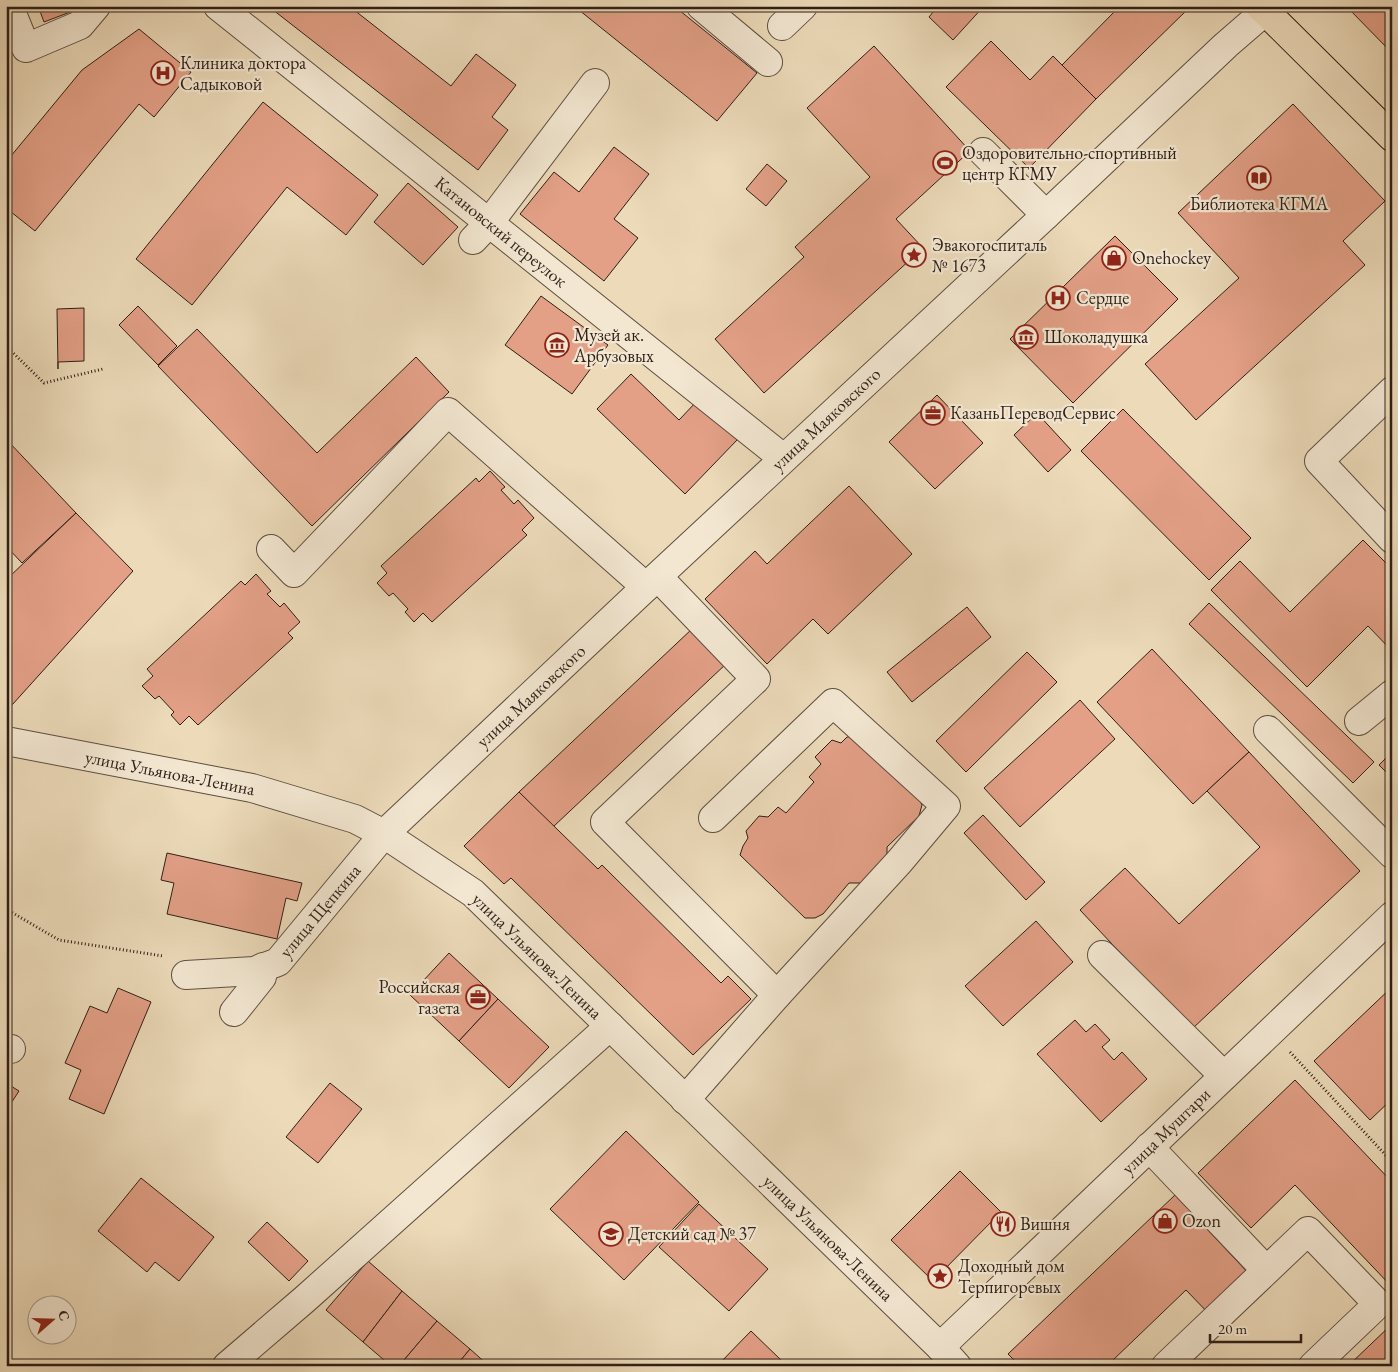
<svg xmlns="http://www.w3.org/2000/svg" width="1398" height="1372" viewBox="0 0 1398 1372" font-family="'EB Garamond',serif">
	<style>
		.building { fill: #e3a087; stroke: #2e1f17 }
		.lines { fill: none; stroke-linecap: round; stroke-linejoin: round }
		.minor-casing { stroke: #5e4e40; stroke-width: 30 }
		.major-casing { stroke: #2e1f17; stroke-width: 30 }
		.path { stroke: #2e1f17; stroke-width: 3; stroke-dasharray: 1 2.5; stroke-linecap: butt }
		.minor { stroke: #f3e7d2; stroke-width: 28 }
		.major { stroke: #ecdab9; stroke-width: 28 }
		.labels { text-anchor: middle; stroke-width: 4.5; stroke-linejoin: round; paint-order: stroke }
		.poi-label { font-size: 18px; fill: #2e1f17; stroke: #f3e7d2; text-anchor: start }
		.street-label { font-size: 18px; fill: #2e1f17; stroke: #f3e7d2 }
	</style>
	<rect width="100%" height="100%" fill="#ecdab9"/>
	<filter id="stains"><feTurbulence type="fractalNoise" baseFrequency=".004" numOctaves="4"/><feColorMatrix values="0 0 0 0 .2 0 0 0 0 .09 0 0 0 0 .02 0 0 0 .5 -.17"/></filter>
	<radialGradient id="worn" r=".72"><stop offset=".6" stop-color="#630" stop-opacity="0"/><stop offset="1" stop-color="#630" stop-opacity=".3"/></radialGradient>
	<!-- building -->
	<g class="building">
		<path d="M 38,6 L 86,6 L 44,22 Z"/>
		<path d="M 268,6 L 349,6 L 451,86 L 476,54 L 516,85 L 492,117 L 508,130 L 478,170 Z"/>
		<path d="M 574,6 L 674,6 L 757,73 L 717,121 Z"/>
		<path d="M 938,6 L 984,6 L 953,40 L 929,17 Z"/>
		<path d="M 1113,6 L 1191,6 L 1096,99 L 1062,65 L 1116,10 Z"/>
		<path d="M 1346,6 L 1392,6 L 1392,53 Z"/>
		<path d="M 139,29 L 191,72 L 154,117 L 139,104 L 35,231 L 6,208 L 6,162 L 82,70 Z"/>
		<path d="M 991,41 L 1030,80 L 1053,56 L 1096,99 L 1029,168 L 946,87 Z"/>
		<path d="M 874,46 L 970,151 L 896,219 L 923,248 L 764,393 L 715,339 L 804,257 L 795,247 L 870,177 L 807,108 Z"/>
		<path d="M 263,102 L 378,195 L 346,235 L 287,187 L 192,305 L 136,259 Z"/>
		<path d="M 1293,104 L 1385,201 L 1343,241 L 1365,265 L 1196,420 L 1145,364 L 1239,278 L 1178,213 Z"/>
		<path d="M 614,147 L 649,174 L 614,219 L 638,238 L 604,281 L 520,214 L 554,172 L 579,192 Z"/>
		<path d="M 767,164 L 787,181 L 766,206 L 746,189 Z"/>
		<path d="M 408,183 L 458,227 L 423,265 L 374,222 Z"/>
		<path d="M 1115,236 L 1178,299 L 1073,403 L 1010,339 Z"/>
		<path d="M 541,296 L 608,345 L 572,394 L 505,345 Z"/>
		<path d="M 138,306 L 177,346 L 158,365 L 119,325 Z"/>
		<path d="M 84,308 L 84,361 L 58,362 L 58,369 L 57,309 Z"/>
		<path d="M 197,329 L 317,453 L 416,357 L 449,392 L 312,526 L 158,366 Z"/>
		<path d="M 631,374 L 679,420 L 697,401 L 737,440 L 685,494 L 597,409 Z"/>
		<path d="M 937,395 L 983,443 L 935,489 L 889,442 Z"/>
		<path d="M 1123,409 L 1251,538 L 1209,580 L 1081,451 Z"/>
		<path d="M 1037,413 L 1071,450 L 1048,472 L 1014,435 Z"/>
		<path d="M 6,439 L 76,513 L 22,563 L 6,546 Z"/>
		<path d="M 490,471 L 505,487 L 501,490 L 514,504 L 518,500 L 534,518 L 522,530 L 527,535 L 432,622 L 423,613 L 414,622 L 405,612 L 408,609 L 393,593 L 389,596 L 377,583 L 387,573 L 381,566 L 476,478 L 479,482 Z"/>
		<path d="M 849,486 L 912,554 L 828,634 L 813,619 L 767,664 L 705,599 L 755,551 L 767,564 Z"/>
		<path d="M 76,513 L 133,571 L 12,705 L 6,683 L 6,580 Z"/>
		<path d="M 1363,540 L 1392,569 L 1392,651 L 1368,626 L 1307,687 L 1211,590 L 1240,561 L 1290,612 Z"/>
		<path d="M 256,574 L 271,591 L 267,594 L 280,607 L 284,603 L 300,622 L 288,633 L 293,638 L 198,725 L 189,716 L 180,725 L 171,715 L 174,712 L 159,696 L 155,699 L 142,686 L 153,676 L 147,669 L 241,581 L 245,585 Z"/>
		<path d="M 1209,603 L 1374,762 L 1353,783 L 1189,624 Z"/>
		<path d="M 967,607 L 991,637 L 912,702 L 887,672 Z"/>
		<path d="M 693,628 L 727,663 L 553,827 L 519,792 Z"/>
		<path d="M 1152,649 L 1249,752 L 1193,804 L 1097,702 Z"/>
		<path d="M 1027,652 L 1057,682 L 966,772 L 936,741 Z"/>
		<path d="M 6,683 L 12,705 L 6,704 Z"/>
		<path d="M 1080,700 L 1115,739 L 1020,827 L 984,788 Z"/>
		<path d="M 857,736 L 917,794 L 922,805 L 919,816 L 887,847 L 887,858 L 861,883 L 849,883 L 823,914 L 815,918 L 805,918 L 740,855 L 743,846 L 748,838 L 746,831 L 759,816 L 768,817 L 778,807 L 786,813 L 814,782 L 809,777 L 821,764 L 815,757 L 832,740 L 841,743 L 847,737 Z"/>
		<path d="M 1249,752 L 1360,871 L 1192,1029 L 1080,910 L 1125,868 L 1179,924 L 1260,847 L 1207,791 Z"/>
		<path d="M 1392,752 L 1392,778 L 1379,765 Z"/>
		<path d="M 519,792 L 598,869 L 602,865 L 721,983 L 728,976 L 751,999 L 693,1055 L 511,878 L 504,884 L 464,846 Z"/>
		<path d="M 983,815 L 1045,882 L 1026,900 L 964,833 Z"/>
		<path d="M 167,853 L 302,883 L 297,901 L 286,898 L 277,939 L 167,914 L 174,883 L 161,880 Z"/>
		<path d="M 1036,921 L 1073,962 L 1003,1026 L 965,986 Z"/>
		<path d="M 449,953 L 498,999 L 459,1041 L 410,995 Z"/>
		<path d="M 1392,987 L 1392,1099 L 1370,1120 L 1314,1061 Z"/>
		<path d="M 118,988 L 151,1002 L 104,1114 L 69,1099 L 81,1070 L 65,1063 L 90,1006 L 107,1013 Z"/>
		<path d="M 498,999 L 549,1047 L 509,1088 L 459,1041 Z"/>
		<path d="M 1075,1020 L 1086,1032 L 1095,1024 L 1110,1040 L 1102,1047 L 1114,1060 L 1122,1052 L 1147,1079 L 1101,1122 L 1037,1054 Z"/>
		<path d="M 1295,1080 L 1392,1182 L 1392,1287 L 1295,1185 L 1251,1228 L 1198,1173 Z"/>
		<path d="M 6,1083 L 19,1091 L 6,1111 Z"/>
		<path d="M 330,1083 L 362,1109 L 318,1163 L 286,1137 Z"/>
		<path d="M 626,1131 L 699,1202 L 624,1280 L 550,1209 Z"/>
		<path d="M 960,1171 L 1001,1212 L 933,1281 L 891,1240 Z"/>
		<path d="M 141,1178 L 214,1237 L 179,1281 L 155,1262 L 147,1272 L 98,1231 Z"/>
		<path d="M 1175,1195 L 1253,1278 L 1212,1317 L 1186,1290 L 1111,1362 L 1114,1366 L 1020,1366 L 1008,1354 Z"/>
		<path d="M 699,1204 L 768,1269 L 729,1311 L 659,1247 Z"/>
		<path d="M 267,1222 L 308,1261 L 289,1281 L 248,1242 Z"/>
		<path d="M 368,1261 L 402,1291 L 363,1342 L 326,1310 Z"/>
		<path d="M 402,1291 L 437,1321 L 399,1366 L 391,1366 L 363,1342 Z"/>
		<path d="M 437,1321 L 470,1349 L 456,1366 L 399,1366 Z"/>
		<path d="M 1392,1324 L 1392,1366 L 1348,1366 Z"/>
		<path d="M 751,1331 L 782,1361 L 778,1366 L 717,1366 Z"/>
		<path d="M 470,1349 L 489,1366 L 456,1366 Z"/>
	</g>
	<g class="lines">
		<!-- minor casing -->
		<g class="minor-casing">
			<g id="minor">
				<path d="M 9,6 L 26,48 L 80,25 L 96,6"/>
				<path d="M 218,6 L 783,458"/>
				<path d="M 701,6 L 768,62"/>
				<path d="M 782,26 L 803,6"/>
				<path d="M 983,152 L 1046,215"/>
				<path d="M 473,240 L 489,223 L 595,83"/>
				<path d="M 1392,391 L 1319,461 L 1392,539"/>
				<path d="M 271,549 L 294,573 L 448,412 L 646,587"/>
				<path d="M 658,577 L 756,679 L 605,822 L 777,995"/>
				<path d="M 1359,721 L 1392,694"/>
				<path d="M 1268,730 L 1392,854"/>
				<path d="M 6,741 L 252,788 L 355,819 L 384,834 L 473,893 L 940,1347 L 957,1366"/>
				<path d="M 1102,955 L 1224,1076"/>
				<path d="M 186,975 L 254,971 L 278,962 L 384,834 L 646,587 L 1046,215 L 1226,45 L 1271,6"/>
				<path d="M 234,1012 L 262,977 L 263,967"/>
				<path d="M 6,1049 L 11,1049"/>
				<path d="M 685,1100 L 777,995 L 899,862 L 946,806 L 833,703 L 713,818"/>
				<path d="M 1149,1147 L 1266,1270"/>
				<path d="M 940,1347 L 1392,916"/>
				<path d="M 227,1366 L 305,1299 L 610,1026"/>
				<path d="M 1166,1366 L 1308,1231 L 1378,1304 L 1313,1366"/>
			</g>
		</g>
		<!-- major casing -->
		<g class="major-casing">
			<path id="major" d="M 1260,6 L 1392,137"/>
		</g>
		<!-- path -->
		<g class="path">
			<path d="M 6,346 L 44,383 L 103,369"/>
			<path d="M 6,909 L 59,940 L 163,956"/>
			<path d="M 1290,1052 L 1392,1162"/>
		</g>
		<!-- minor -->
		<use href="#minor" class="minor"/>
		<!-- major -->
		<use href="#major" class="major"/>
	</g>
	<!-- icons -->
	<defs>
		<g id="hospital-ring" transform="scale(1.25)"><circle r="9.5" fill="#f3e7d2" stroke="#8f2418" stroke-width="1.5"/><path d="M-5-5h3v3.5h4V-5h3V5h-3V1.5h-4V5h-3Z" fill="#8f2418"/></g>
		<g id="stadium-ring" transform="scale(1.25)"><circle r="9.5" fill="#f3e7d2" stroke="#8f2418" stroke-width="1.5"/><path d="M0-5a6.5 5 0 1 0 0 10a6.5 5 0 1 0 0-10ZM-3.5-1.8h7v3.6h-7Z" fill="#8f2418"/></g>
		<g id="library-ring" transform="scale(1.25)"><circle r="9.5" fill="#f3e7d2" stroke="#8f2418" stroke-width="1.5"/><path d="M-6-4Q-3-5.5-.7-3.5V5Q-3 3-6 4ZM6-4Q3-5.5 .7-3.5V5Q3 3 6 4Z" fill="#8f2418"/></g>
		<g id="sight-ring" transform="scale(1.25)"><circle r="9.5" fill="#f3e7d2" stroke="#8f2418" stroke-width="1.5"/><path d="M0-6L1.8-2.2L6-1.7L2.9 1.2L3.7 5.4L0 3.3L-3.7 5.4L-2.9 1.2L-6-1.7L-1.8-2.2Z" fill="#8f2418"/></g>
		<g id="shop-ring" transform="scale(1.25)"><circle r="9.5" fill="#f3e7d2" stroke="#8f2418" stroke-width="1.5"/><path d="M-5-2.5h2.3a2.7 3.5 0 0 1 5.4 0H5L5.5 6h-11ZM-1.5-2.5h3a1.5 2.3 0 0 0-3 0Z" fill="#8f2418"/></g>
		<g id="museum-ring" transform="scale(1.25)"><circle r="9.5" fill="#f3e7d2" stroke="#8f2418" stroke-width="1.5"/><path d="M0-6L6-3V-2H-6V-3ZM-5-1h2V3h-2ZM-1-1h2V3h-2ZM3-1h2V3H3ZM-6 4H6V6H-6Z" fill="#8f2418"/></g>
		<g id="office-ring" transform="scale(1.25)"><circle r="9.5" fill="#f3e7d2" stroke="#8f2418" stroke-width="1.5"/><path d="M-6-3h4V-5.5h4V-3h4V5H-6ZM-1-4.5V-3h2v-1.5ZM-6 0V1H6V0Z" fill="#8f2418"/></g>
		<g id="restaurant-ring" transform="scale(1.25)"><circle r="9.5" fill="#f3e7d2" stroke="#8f2418" stroke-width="1.5"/><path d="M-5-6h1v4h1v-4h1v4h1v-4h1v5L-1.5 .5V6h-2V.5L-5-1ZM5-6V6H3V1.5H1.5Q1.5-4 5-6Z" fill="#8f2418"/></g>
		<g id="school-ring" transform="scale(1.25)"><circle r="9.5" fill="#f3e7d2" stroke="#8f2418" stroke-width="1.5"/><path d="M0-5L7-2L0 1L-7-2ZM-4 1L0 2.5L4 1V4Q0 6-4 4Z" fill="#8f2418"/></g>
	</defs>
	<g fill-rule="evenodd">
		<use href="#hospital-ring" x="163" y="73"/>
		<use href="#stadium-ring" x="945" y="163"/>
		<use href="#library-ring" x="1259" y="178"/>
		<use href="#sight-ring" x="914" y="255"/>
		<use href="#shop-ring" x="1114" y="258"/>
		<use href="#hospital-ring" x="1058" y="298"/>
		<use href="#museum-ring" x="1026" y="337"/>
		<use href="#museum-ring" x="557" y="345"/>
		<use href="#office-ring" x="933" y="413"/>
		<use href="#office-ring" x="478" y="997"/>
		<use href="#shop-ring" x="1165" y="1221"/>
		<use href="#restaurant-ring" x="1003" y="1224"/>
		<use href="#school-ring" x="611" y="1234"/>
		<use href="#sight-ring" x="940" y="1276"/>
	</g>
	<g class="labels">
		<!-- poi labels -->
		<g class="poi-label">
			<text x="180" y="69">Клиника доктора<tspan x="180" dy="21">Садыковой</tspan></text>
			<text x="962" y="159">Оздоровительно-спортивный<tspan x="962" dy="21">центр КГМУ</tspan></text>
			<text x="1259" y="210" text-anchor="middle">Библиотека КГМА</text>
			<text x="932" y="251">Эвакогоспиталь<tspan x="932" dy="21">№ 1673</tspan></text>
			<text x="1132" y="264">Onehockey</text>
			<text x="1076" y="304">Сердце</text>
			<text x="574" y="341">Музей ак.<tspan x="574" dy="21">Арбузовых</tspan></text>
			<text x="1044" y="343">Шоколадушка</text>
			<text x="950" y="419">КазаньПереводСервис</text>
			<text x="460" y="993" text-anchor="end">Российская<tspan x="460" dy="21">газета</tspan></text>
			<text x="1182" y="1227">Ozon</text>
			<text x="1020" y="1230">Вишня</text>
			<text x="628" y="1240">Детский сад № 37</text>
			<text x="958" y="1272">Доходный дом<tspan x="958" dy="21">Терпигоревых</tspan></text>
		</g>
		<!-- street labels -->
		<g class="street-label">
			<text transform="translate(501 232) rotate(39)" y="6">Катановский переулок</text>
			<text transform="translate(826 419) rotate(-43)" y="6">улица Маяковского</text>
			<text transform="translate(531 696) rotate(-43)" y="6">улица Маяковского</text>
			<text transform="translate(170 773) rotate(11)" y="6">улица Ульянова-Ленина</text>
			<text transform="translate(320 911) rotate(-50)" y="6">улица Щепкина</text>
			<text transform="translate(537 956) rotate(44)" y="6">улица Ульянова-Ленина</text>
			<text transform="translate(1166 1131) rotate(-44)" y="6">улица Муштари</text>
			<text transform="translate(828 1238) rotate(44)" y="6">улица Ульянова-Ленина</text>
		</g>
	</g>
	<!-- margin -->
	<rect width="1398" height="1372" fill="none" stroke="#ecdab9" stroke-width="25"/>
	<rect x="8" y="8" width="1383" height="1357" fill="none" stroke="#2e1f17" stroke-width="2.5"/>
	<rect x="12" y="12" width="1373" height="1347" fill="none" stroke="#2e1f17"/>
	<!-- north arrow -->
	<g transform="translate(52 1320) rotate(70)"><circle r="24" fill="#f3e7d2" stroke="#a49787"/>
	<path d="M0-4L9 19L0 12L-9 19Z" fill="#8f2418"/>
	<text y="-8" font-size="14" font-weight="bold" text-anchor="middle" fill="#2e1f17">С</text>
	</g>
	<!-- scale -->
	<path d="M1210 1334v8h91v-8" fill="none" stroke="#2e1f17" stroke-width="2.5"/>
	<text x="1218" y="1334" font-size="15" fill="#2e1f17" stroke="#f3e7d2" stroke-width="4" paint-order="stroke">20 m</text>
	<rect width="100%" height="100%" filter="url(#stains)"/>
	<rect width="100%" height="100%" fill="url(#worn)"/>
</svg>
